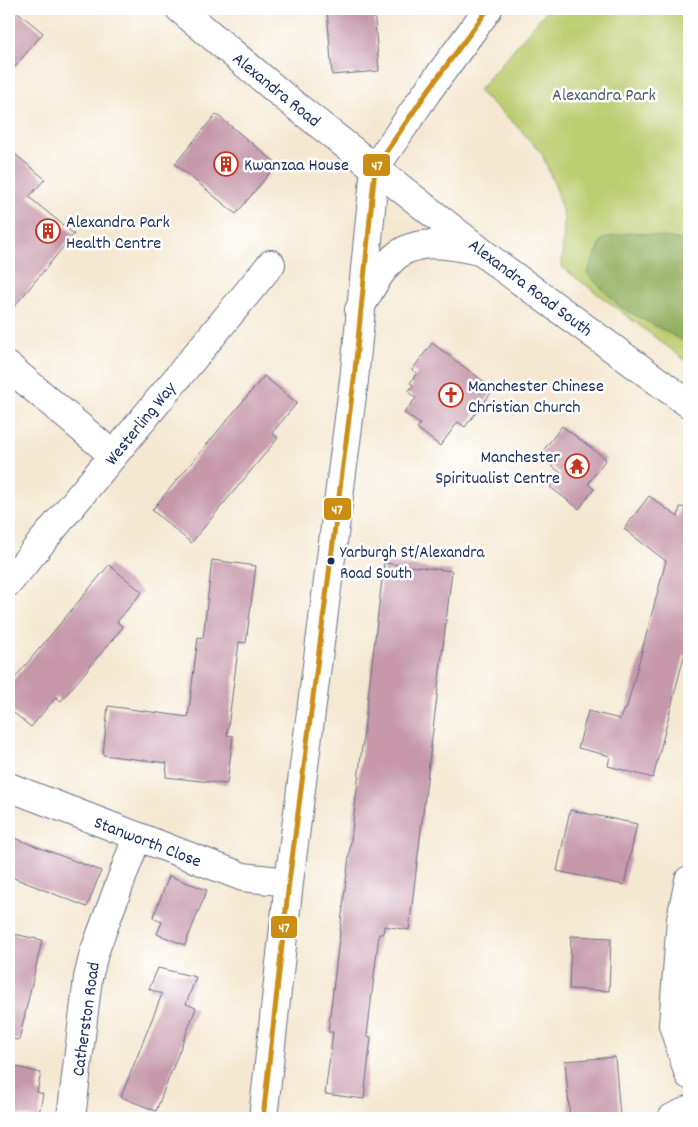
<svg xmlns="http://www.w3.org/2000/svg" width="698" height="1127" viewBox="0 0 698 1127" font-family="Dekko,sans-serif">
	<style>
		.green { fill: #bccc6f; stroke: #6c7e66 }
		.forest { fill: #95b062; stroke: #587060 }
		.building { fill: #c698aa }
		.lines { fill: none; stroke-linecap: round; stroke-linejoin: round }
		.street-casing { stroke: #677086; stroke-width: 30 }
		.secondary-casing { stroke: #677086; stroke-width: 30 }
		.street { stroke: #fff; stroke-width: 28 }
		.secondary { stroke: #fff; stroke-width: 28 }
		.bus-1-casing { stroke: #fff; stroke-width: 9 }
		.bus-1 { stroke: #cb8e13; stroke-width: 5 }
		.bus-dot { fill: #1b2f5e; stroke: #fff; stroke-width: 2 }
		.labels { text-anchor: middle; stroke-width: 5; stroke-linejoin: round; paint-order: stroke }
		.bus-label { font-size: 17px; fill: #1b2f5e; stroke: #fff; text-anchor: start }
		.street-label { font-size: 18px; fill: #1b2f5e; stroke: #fff }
		.park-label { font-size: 18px; fill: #4b5e63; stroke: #fff }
		.poi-label { font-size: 18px; fill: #1b2f5e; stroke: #fff; text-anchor: start }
		.line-badge { stroke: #fff; stroke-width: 2 }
		.badge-label { font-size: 14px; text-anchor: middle; font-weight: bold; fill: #fff }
	</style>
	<rect width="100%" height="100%" fill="#fff"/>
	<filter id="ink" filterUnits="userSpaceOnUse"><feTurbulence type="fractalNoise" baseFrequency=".02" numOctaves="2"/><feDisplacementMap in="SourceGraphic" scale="10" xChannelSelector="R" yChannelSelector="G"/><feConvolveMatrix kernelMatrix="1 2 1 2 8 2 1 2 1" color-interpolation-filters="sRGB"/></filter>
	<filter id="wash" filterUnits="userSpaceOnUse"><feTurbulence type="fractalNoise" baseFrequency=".0096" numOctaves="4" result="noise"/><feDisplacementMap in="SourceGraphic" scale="20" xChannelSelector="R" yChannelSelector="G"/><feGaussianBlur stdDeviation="1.12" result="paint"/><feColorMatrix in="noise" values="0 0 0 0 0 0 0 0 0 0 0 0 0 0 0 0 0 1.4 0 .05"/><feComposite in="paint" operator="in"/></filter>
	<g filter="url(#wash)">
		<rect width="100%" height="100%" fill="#f4e8d1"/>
		<!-- green -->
		<path class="green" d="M 548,9 L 689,9 L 689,363 L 562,267 L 564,219 L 557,191 L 542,154 L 515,124 L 478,91 Z"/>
		<!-- forest -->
		<path class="forest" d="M 633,232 L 689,241 L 689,344 L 620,307 L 587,273 L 603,238 Z"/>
		<g id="blocks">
			<!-- building -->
			<g class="building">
				<path d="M 9,9 L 14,9 L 43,33 L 9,74 Z"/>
				<path d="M 327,9 L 374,9 L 379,71 L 332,75 Z"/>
				<path d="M 216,114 L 277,164 L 236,214 L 175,164 Z"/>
				<path d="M 9,149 L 45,179 L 29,197 L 74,234 L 9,313 Z"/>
				<path d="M 432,343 L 494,389 L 465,427 L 458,422 L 440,446 L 417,428 L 420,424 L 404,413 L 416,398 L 408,392 L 413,385 L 410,383 L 417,373 L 412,370 Z"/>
				<path d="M 264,376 L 297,403 L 272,433 L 278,438 L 191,543 L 152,510 Z"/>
				<path d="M 562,426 L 606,459 L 588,484 L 594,489 L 579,509 L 550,487 L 561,473 L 539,456 Z"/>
				<path d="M 649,496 L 678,517 L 680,507 L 689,508 L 689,657 L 684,656 L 653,778 L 608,766 L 610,756 L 578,748 L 588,711 L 620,719 L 623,710 L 626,710 L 666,561 L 624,529 Z"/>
				<path d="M 212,560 L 256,566 L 246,643 L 239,642 L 227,735 L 233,736 L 227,784 L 166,777 L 167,763 L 103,755 L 108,706 L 188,717 L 198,637 L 203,638 Z"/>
				<path d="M 384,563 L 452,571 L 409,930 L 384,926 L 383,934 L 379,934 L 367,1036 L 371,1037 L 364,1099 L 325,1094 L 333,1032 L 328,1032 Z"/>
				<path d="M 109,565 L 142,592 L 117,622 L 123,627 L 61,701 L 56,697 L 31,727 L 9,709 L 9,685 Z"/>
				<path d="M 570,810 L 637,824 L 624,885 L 557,871 Z"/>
				<path d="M 9,836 L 101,871 L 87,907 L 9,876 Z"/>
				<path d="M 169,876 L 207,890 L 185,945 L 157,934 L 162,922 L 153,918 Z"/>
				<path d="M 9,933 L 42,940 L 19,1040 L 9,1039 Z"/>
				<path d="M 571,936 L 611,938 L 609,991 L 569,989 Z"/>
				<path d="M 158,968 L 196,977 L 186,1004 L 196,1008 L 156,1111 L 121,1097 L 162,994 L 149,989 Z"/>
				<path d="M 615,1057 L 620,1116 L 570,1118 L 565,1061 Z"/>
				<path d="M 9,1065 L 41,1073 L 37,1092 L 43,1094 L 38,1118 L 9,1113 Z"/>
			</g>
		</g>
	</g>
	<g filter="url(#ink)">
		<use href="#blocks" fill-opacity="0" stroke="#677086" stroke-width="1"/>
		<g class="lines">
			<!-- street casing -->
			<g class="street-casing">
				<g id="street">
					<path d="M 9,367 L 113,455"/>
					<path d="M 9,582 L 271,264"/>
					<path d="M 9,787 L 243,877 L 289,882"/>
					<path d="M 689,880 L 681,919 L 673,1025 L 689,1075"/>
					<path d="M 71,1118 L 88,978 L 94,953 L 137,837"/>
					<path d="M 263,1118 L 289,882 L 354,380 L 375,168 L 427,92 L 488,9"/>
					<path d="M 672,1118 L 689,1110"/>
				</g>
			</g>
			<!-- secondary casing -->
			<g class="secondary-casing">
				<g id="secondary">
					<path d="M 180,9 L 287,99 L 492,260 L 689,404"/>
					<path d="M 359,310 C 392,247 407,234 479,251"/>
				</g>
			</g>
			<!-- street -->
			<use href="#street" class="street"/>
			<!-- secondary -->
			<use href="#secondary" class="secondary"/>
			<!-- bus-1 casing -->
			<g class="bus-1-casing">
				<path id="bus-1" d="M 263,1118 L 289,882 L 354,380 L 375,168 L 427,92 L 488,9"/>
			</g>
			<!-- bus-1 -->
			<use href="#bus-1" class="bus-1"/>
		</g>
	</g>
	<!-- icons -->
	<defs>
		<g id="building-ring" transform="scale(1.25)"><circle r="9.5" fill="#fff" stroke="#c8321e" stroke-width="1.5"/><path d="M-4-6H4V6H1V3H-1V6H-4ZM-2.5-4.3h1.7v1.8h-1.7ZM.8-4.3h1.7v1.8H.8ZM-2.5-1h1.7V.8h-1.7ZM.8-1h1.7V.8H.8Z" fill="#c8321e"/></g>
		<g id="church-ring" transform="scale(1.25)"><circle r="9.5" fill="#fff" stroke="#c8321e" stroke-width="1.5"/><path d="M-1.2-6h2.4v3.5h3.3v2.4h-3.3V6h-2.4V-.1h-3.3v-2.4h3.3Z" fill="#c8321e"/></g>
		<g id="temple-ring" transform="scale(1.25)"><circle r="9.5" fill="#fff" stroke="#c8321e" stroke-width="1.5"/><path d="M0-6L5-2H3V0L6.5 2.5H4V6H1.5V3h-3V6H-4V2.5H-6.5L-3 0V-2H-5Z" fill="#c8321e"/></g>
	</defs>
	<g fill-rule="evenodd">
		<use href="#building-ring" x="226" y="164"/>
		<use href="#building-ring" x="48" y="231"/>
		<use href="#church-ring" x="451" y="395"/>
		<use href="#temple-ring" x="577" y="466"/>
	</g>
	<!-- markers -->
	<circle class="bus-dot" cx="331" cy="561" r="4.5"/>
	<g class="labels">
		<!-- bus labels -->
		<g class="bus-label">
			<text x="340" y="557">Yarburgh St/Alexandra<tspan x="340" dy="21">Road South</tspan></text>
		</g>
		<!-- street labels -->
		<g class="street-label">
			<text transform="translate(277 89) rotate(39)" y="6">Alexandra Road</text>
			<text transform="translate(531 287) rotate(37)" y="6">Alexandra Road South</text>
			<text transform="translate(140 423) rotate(-51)" y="6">Westerling Way</text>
			<text transform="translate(148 841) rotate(21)" y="6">Stanworth Close</text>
			<text transform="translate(85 1019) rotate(-82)" y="6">Catherston Road</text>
		</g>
		<!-- park labels -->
		<g class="park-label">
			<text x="604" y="100">Alexandra Park</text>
		</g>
		<!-- poi labels -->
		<g class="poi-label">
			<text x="244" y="170">Kwanzaa House</text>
			<text x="66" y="227">Alexandra Park<tspan x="66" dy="21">Health Centre</tspan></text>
			<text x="468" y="391">Manchester Chinese<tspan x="468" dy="21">Christian Church</tspan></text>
			<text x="560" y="462" text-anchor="end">Manchester<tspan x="560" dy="21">Spiritualist Centre</tspan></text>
		</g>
	</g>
	<g class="line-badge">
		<rect x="362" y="153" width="29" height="24" rx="5" fill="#cb8e13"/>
		<rect x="323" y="497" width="29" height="24" rx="5" fill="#cb8e13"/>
		<rect x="270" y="915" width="28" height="24" rx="5" fill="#cb8e13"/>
	</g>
	<g class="badge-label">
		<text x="377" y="170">47</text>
		<text x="337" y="514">47</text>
		<text x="284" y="932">47</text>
	</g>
	<!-- margin -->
	<rect width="698" height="1127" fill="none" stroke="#fff" stroke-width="30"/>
</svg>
